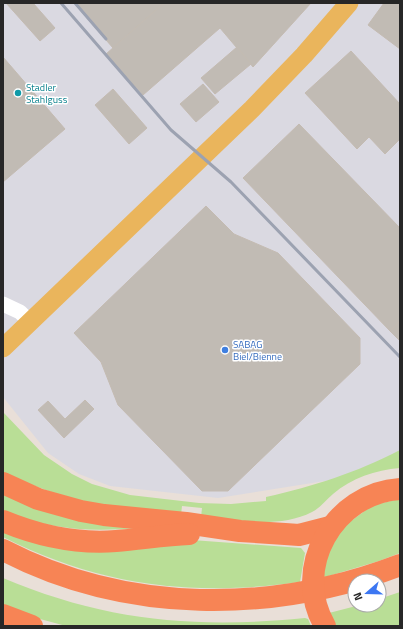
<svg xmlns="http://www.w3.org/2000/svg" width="403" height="629" viewBox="0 0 403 629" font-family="'Titillium Web',sans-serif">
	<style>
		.industrial { fill: #dad9e1 }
		.green { fill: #b9de96 }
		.building { fill: #c1bbb4; stroke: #c4bbb2 }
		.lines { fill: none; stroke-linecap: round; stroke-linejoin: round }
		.minor { stroke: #fff; stroke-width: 15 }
		.major { stroke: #eab55c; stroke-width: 19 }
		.highway { stroke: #f78455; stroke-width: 22 }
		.rail { stroke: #9ca2b1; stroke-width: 3 }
		.culture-dot { fill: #0f9aa8; stroke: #fff; stroke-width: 1.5 }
		.shop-dot { fill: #3f7fe0; stroke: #fff; stroke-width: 1.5 }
		.labels { text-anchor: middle; stroke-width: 3; stroke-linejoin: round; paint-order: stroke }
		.culture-label { font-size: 10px; fill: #0d838f; stroke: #fff; text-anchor: start }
		.shop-label { font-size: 10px; fill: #366cbe; stroke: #fff; text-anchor: start }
	</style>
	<rect width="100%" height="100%" fill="#e9dfd8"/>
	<!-- industrial -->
	<path class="industrial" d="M 3,3 L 400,3 L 400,452 L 391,458 L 331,480 L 218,498 L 110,486 L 79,474 L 48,453 L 3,397 Z"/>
	<!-- green -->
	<g class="green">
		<path d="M 3,412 L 44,455 L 72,474 L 92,484 L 130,495 L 199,503 L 231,504 L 266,501 L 266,497 C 315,486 355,473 400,450 L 400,468 C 375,470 352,478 333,494 C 326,500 320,508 312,512 C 279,529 236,520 201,517 L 202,508 L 182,506 L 181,515 L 110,507 L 67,498 L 3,474 Z"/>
		<path d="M 3,492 L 137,528 C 91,532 46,530 3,510 Z"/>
		<path d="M 400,499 L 400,553 L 379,561 L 322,578 L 329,548 L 344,526 L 373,505 Z"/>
		<path d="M 3,526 L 301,548 L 305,553 L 300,582 C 193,597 100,586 3,537 Z"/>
		<path d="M 3,578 C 105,621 195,629 305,618 L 308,619 L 311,626 L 66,626 L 3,609 Z"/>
		<path d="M 400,592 L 400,626 L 335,626 L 329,613 L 360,605 L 379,605 L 379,599 Z"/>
	</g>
	<!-- building -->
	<g class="building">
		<path d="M 6,3 L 33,3 L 55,28 L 40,41 Z"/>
		<path d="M 74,3 L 164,3 L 113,48 Z"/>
		<path d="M 164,3 L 311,3 L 253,67 L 220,28 L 143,95 L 106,54 Z"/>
		<path d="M 384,3 L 400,3 L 400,49 L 368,25 Z"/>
		<path d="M 237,47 L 251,64 L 215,94 L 201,78 Z"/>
		<path d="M 351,51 L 400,104 L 400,139 L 385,154 L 369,137 L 357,149 L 305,93 Z"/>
		<path d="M 3,57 L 65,129 L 3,182 Z"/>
		<path d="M 203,84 L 219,102 L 196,122 L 180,104 Z"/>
		<path d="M 113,89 L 147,128 L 129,144 L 95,105 Z"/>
		<path d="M 299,124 L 400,228 L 400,321 L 390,331 L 243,178 Z"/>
		<path d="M 206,206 L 234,234 L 278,253 L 360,338 L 360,364 L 228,491 L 202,491 L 118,405 L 101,362 L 74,333 Z"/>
		<path d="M 400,321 L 400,341 L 390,331 Z"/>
		<path d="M 85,400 L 94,409 L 64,438 L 38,410 L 48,401 L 65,419 Z"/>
	</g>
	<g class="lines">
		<!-- minor -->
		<path class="minor" d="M 3,304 L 20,312 L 30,322"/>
		<!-- major -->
		<path class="major" d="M 3,348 L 252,109 L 304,55 L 349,3"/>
		<!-- highway -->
		<g class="highway">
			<path d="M 3,483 L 38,499 L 81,511 L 104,515 L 186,523 L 240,531 L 285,534 L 299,535 L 330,527"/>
			<path d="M 3,521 C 39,536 77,544 116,541 C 141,539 165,535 189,534"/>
			<path d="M 3,550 C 126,614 272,614 400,565"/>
			<path d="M 3,615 L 32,626"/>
			<path d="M 325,626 C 291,568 334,493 400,489"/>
		</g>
		<!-- rail -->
		<g class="rail">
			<path d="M 61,3 L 171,130 L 231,182 L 400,357"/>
			<path d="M 75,3 L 106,39"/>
		</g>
	</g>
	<!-- markers -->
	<circle class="culture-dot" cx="18" cy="93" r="4"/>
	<circle class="shop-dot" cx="225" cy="350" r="4"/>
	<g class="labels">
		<!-- culture labels -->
		<g class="culture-label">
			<text x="26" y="91">Stadler<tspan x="26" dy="12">Stahlguss</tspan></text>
		</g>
		<!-- shop labels -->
		<g class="shop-label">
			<text x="233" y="348">SABAG<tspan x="233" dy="12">Biel/Bienne</tspan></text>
		</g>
	</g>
	<!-- border -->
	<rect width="403" height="629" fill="none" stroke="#272727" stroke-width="8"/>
	<!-- north arrow -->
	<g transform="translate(367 593) rotate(250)"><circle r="19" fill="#ffffff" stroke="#a9a9a9"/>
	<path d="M0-3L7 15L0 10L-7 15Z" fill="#3c77f2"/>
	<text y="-6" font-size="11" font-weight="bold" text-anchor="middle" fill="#272727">N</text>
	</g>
</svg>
